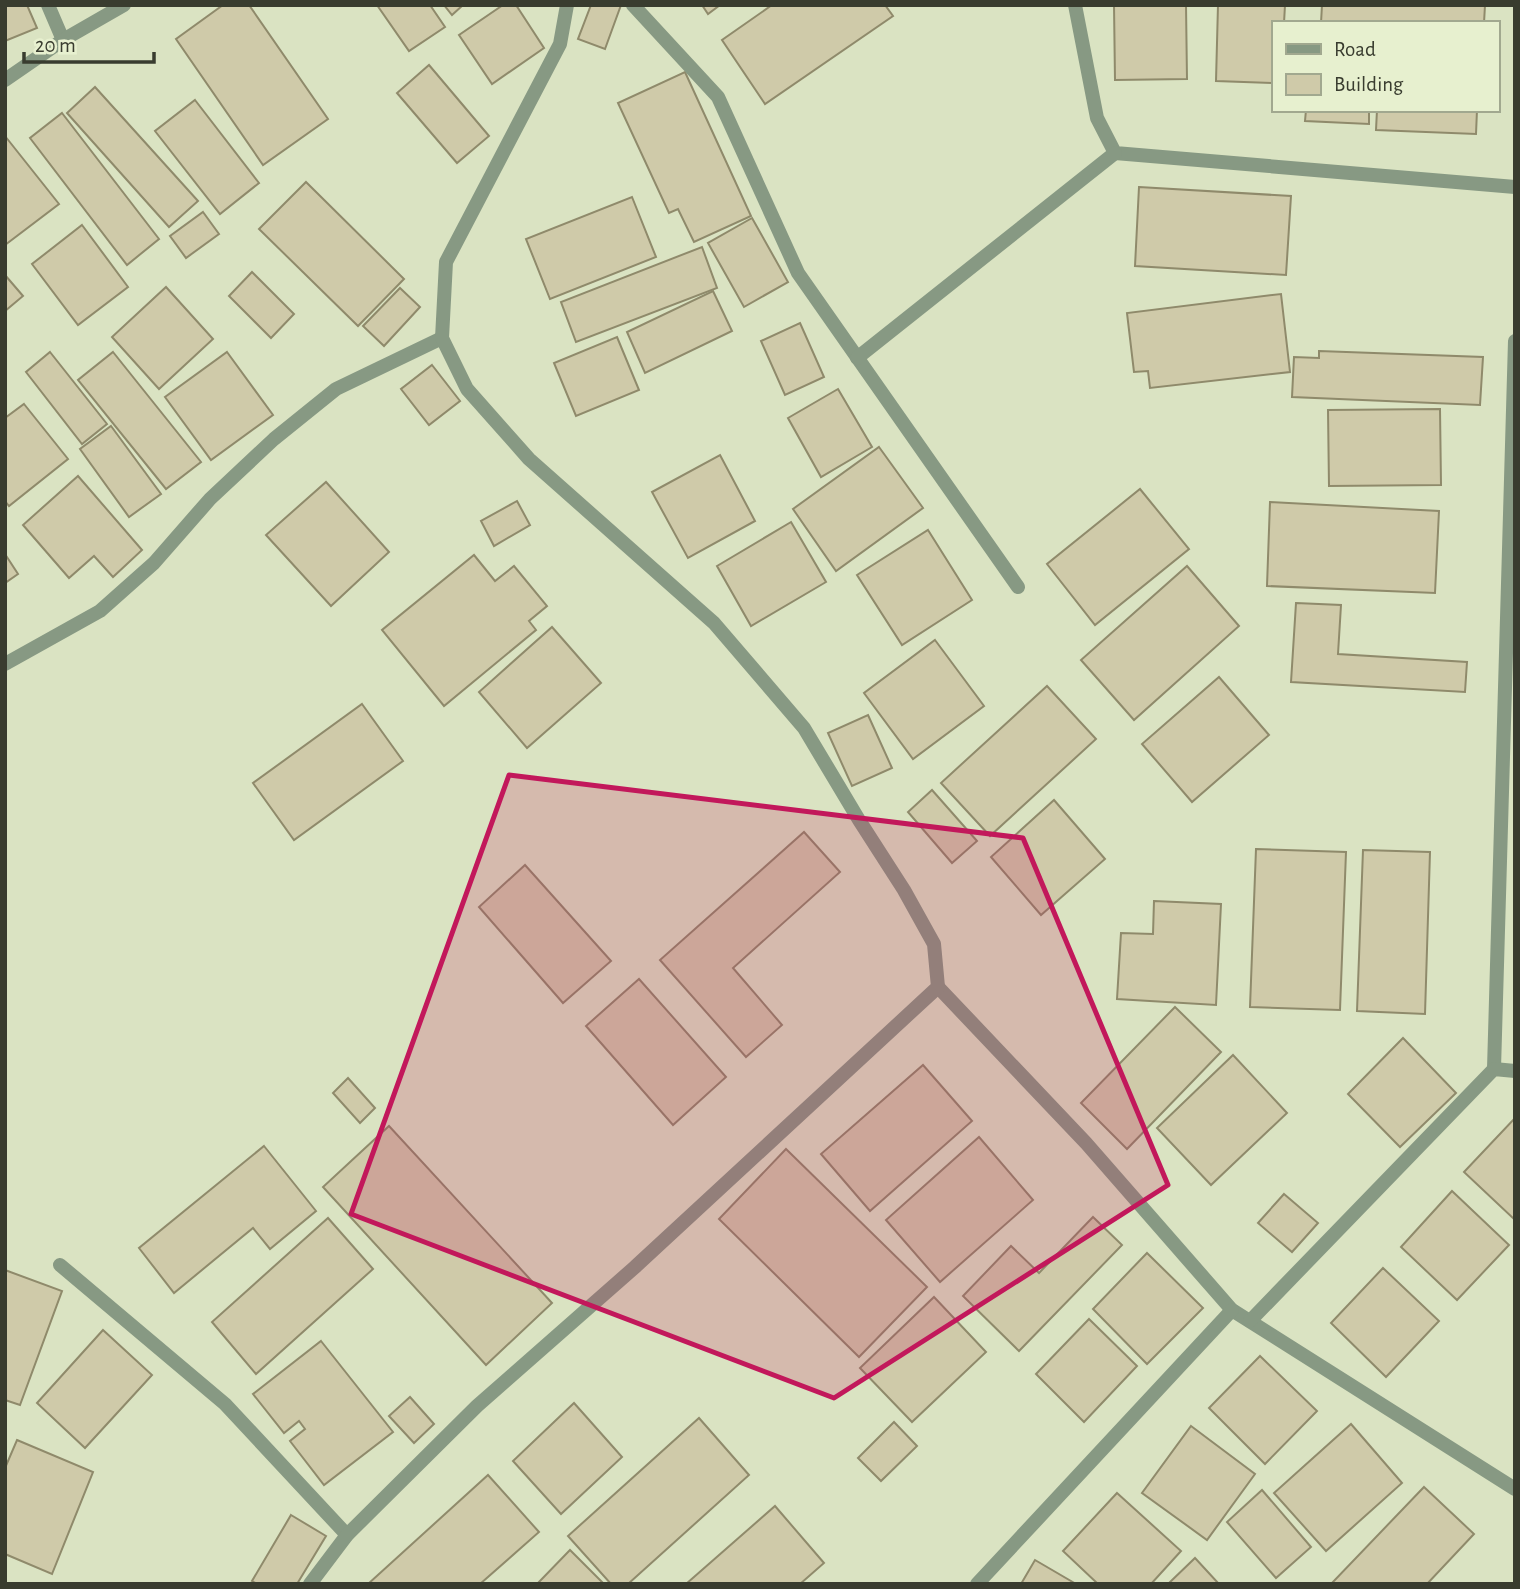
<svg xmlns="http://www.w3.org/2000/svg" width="1520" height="1589" viewBox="0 0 1520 1589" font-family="'Alegreya Sans',sans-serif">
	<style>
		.building { fill: #cfcaa9; stroke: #8f8a6b; stroke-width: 2 }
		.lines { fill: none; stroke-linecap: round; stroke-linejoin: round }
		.street { stroke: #879983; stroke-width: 14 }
		.marked { fill: #c2185b; fill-opacity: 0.2; stroke: #c2185b; stroke-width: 5; stroke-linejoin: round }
	</style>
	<rect width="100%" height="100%" fill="#dae3c2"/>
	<!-- building -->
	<g class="building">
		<path d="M 5,5 L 27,5 L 37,28 L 5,41 Z"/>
		<path d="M 223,5 L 249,5 L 328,119 L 263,165 L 176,39 Z"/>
		<path d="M 377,5 L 430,5 L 445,27 L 409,51 Z"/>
		<path d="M 444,5 L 463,5 L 452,15 Z"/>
		<path d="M 503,5 L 516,5 L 544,48 L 492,84 L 459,35 Z"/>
		<path d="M 591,5 L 621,5 L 605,49 L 578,39 Z"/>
		<path d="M 702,5 L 720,5 L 708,14 Z"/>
		<path d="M 772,5 L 885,5 L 893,16 L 765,104 L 722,40 Z"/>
		<path d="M 1114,5 L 1186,5 L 1187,79 L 1115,80 Z"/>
		<path d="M 1218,5 L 1285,5 L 1284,23 L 1273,23 L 1273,83 L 1216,81 Z"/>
		<path d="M 1322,5 L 1485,5 L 1484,23 L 1321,23 Z"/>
		<path d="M 429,65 L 489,136 L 457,163 L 397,93 Z"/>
		<path d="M 685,72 L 751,216 L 694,242 L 678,209 L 669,213 L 618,103 Z"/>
		<path d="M 95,87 L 198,201 L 169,227 L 67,113 Z"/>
		<path d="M 195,100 L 259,183 L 220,214 L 155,131 Z"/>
		<path d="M 1306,110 L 1369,110 L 1369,124 L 1305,121 Z"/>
		<path d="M 1377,110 L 1477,110 L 1476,134 L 1376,130 Z"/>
		<path d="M 62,113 L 159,239 L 127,265 L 30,138 Z"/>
		<path d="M 5,136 L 59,204 L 5,245 Z"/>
		<path d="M 306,182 L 404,279 L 358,326 L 259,229 Z"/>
		<path d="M 1139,187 L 1291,196 L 1286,275 L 1135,266 Z"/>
		<path d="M 632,197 L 656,257 L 550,299 L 526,239 Z"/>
		<path d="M 203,212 L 219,234 L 186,258 L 170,236 Z"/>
		<path d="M 752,218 L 788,282 L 744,307 L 708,243 Z"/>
		<path d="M 82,225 L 128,287 L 78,325 L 32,264 Z"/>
		<path d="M 702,247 L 717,288 L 576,342 L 561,302 Z"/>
		<path d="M 252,272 L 294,314 L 271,338 L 229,296 Z"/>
		<path d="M 5,275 L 23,296 L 5,311 Z"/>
		<path d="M 166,287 L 213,339 L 159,389 L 112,337 Z"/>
		<path d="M 400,288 L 420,307 L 384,346 L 363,326 Z"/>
		<path d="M 713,291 L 732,331 L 645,373 L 627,332 Z"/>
		<path d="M 1281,294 L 1290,372 L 1150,388 L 1148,371 L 1134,372 L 1127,313 Z"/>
		<path d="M 800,323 L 824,377 L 785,395 L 761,341 Z"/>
		<path d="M 617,337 L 639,390 L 576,416 L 554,363 Z"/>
		<path d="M 1319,351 L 1483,357 L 1480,405 L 1292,397 L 1294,357 L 1319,358 Z"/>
		<path d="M 50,352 L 107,424 L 82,444 L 26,372 Z"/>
		<path d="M 113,352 L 201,462 L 166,489 L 78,380 Z"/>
		<path d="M 227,352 L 273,415 L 211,460 L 165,397 Z"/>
		<path d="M 432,365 L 460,401 L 429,425 L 401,389 Z"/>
		<path d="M 838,389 L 872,447 L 821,477 L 788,418 Z"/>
		<path d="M 24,404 L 68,459 L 9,506 L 5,501 L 5,418 Z"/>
		<path d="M 1440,409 L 1441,485 L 1329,486 L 1328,410 Z"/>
		<path d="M 111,426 L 161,494 L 129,517 L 80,449 Z"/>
		<path d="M 879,447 L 923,508 L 836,571 L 793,509 Z"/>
		<path d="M 720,455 L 755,521 L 688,558 L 652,492 Z"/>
		<path d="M 78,476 L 142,550 L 113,577 L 94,556 L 69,578 L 23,525 Z"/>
		<path d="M 326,482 L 389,552 L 331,606 L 266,535 Z"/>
		<path d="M 1140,489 L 1189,549 L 1095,625 L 1047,564 Z"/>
		<path d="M 517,501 L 530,525 L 494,546 L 481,521 Z"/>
		<path d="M 1270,502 L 1439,511 L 1435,593 L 1267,586 Z"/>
		<path d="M 791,522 L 826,582 L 751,626 L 717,566 Z"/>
		<path d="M 928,530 L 972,600 L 902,645 L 857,575 Z"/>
		<path d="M 5,554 L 18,574 L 5,583 Z"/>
		<path d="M 474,555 L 495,581 L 514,566 L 547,606 L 529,621 L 536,630 L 444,706 L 382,630 Z"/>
		<path d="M 1187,566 L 1239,626 L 1134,720 L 1081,660 Z"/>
		<path d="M 1296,603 L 1341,605 L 1338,654 L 1467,662 L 1465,692 L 1291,682 Z"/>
		<path d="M 552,627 L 601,683 L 527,748 L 479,692 Z"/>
		<path d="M 935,640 L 984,706 L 913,759 L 864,693 Z"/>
		<path d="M 1219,677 L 1269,735 L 1192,802 L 1142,744 Z"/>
		<path d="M 1047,686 L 1096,739 L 990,836 L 941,783 Z"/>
		<path d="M 362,704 L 403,761 L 294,840 L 253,783 Z"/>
		<path d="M 868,715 L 892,768 L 852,786 L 828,733 Z"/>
		<path d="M 932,790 L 977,841 L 952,863 L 908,812 Z"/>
		<path d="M 1054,800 L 1105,859 L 1041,915 L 991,857 Z"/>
		<path d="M 804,832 L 840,872 L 733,968 L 782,1025 L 746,1057 L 660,960 Z"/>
		<path d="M 1256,849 L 1346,852 L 1340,1010 L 1250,1007 Z"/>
		<path d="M 1363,850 L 1430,852 L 1425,1014 L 1357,1011 Z"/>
		<path d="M 525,865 L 611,961 L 563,1003 L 479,907 Z"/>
		<path d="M 1154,901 L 1221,904 L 1216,1005 L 1117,999 L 1121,933 L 1153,934 Z"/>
		<path d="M 639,979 L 726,1077 L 673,1125 L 586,1026 Z"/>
		<path d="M 1175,1007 L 1221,1052 L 1127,1149 L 1081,1103 Z"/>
		<path d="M 1403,1038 L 1456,1093 L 1400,1147 L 1348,1094 Z"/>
		<path d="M 1233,1055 L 1287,1113 L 1211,1185 L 1157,1128 Z"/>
		<path d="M 923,1065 L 972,1121 L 870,1211 L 821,1154 Z"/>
		<path d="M 348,1078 L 375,1108 L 360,1123 L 333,1093 Z"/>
		<path d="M 1515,1118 L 1515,1220 L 1464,1172 Z"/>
		<path d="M 389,1126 L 552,1303 L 486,1365 L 323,1187 Z"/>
		<path d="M 979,1137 L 1033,1200 L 940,1282 L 886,1220 Z"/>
		<path d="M 264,1146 L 316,1211 L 270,1249 L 253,1228 L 174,1293 L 139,1248 Z"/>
		<path d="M 786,1149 L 927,1287 L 859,1357 L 719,1219 Z"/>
		<path d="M 1452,1191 L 1509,1245 L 1457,1300 L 1401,1247 Z"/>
		<path d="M 1284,1194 L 1318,1223 L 1292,1252 L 1258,1223 Z"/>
		<path d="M 1093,1217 L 1122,1245 L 1019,1351 L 963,1296 L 1011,1246 L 1039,1273 Z"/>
		<path d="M 328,1218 L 373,1269 L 256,1374 L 212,1322 Z"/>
		<path d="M 1147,1253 L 1203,1308 L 1147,1364 L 1093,1309 Z"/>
		<path d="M 1383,1268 L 1439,1321 L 1386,1377 L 1331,1323 Z"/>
		<path d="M 5,1270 L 62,1291 L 20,1405 L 5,1400 Z"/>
		<path d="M 934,1297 L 986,1352 L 912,1422 L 860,1368 Z"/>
		<path d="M 1089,1319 L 1137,1366 L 1084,1422 L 1036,1374 Z"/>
		<path d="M 103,1330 L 152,1375 L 85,1448 L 37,1403 Z"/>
		<path d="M 321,1341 L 393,1432 L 324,1485 L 290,1441 L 305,1429 L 299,1421 L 284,1433 L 253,1394 Z"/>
		<path d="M 1260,1356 L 1317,1411 L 1265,1464 L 1209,1408 Z"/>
		<path d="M 410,1397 L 434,1424 L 414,1443 L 389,1416 Z"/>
		<path d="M 574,1403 L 622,1457 L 561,1514 L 513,1461 Z"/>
		<path d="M 699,1418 L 749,1475 L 628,1584 L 611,1584 L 568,1536 Z"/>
		<path d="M 894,1422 L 917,1446 L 881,1481 L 858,1458 Z"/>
		<path d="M 1351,1424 L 1402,1483 L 1326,1551 L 1274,1493 Z"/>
		<path d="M 1191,1426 L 1255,1474 L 1207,1540 L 1142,1493 Z"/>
		<path d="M 17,1440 L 93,1472 L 52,1574 L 5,1554 L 5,1468 Z"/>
		<path d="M 488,1475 L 539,1532 L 480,1584 L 368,1584 Z"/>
		<path d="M 1424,1487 L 1474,1534 L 1427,1584 L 1331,1584 Z"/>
		<path d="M 1262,1490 L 1311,1547 L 1276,1578 L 1227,1522 Z"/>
		<path d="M 1117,1493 L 1181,1551 L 1151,1584 L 1098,1584 L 1063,1551 Z"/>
		<path d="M 775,1506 L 824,1563 L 800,1584 L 686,1584 Z"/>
		<path d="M 291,1515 L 326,1536 L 297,1584 L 257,1584 L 252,1581 Z"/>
		<path d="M 570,1550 L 604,1584 L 537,1584 Z"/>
		<path d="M 1195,1558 L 1219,1584 L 1168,1584 Z"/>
		<path d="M 1035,1560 L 1076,1584 L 1021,1584 Z"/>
	</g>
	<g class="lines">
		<!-- street -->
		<g class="street">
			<path d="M 48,5 L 63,40"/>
			<path d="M 633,5 L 718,97 L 798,273 L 1018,587"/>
			<path d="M 1075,5 L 1097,118 L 1115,153 L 1515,187"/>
			<path d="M 5,80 L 63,40 L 124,5"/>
			<path d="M 857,358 L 1115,153"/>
			<path d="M 5,664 L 100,611 L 154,563 L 210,499 L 274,439 L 336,389 L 442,338"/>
			<path d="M 938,987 L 1086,1143 L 1232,1310 L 1515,1489"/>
			<path d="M 1494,1069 L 1515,341"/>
			<path d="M 60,1265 L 225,1404 L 347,1535"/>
			<path d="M 1250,1321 L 1494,1069 L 1515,1071"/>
			<path d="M 310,1584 L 347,1535 L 477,1406 L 635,1267 L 938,987 L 934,944 L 904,890 L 859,820 L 804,728 L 714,623 L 529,459 L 467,389 L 442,338 L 446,262 L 560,44 L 567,5"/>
			<path d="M 977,1584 L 1232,1310"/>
		</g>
	</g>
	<!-- marked area -->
	<path class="marked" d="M 509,775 L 1023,838 L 1168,1185 L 834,1398 L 351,1214 Z"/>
	<!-- border -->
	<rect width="1520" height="1589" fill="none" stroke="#393c2f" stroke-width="14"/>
	<!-- legend -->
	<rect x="1272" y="21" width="228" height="91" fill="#e7f0cf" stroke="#a1a88f" stroke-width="2"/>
	<rect x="1286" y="44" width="35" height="10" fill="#879983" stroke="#a1a88f" stroke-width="2"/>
	<text x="1334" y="56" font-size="21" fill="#393c2f">Road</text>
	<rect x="1286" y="74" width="35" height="21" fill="#cfcaa9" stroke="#a1a88f" stroke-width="2"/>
	<text x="1334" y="91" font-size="21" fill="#393c2f">Building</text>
	<!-- scale -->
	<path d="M24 52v10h130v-10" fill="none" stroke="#393c2f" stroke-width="3.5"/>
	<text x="35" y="52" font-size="21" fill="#393c2f" stroke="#e7f0cf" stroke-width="5" paint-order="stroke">20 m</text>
</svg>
